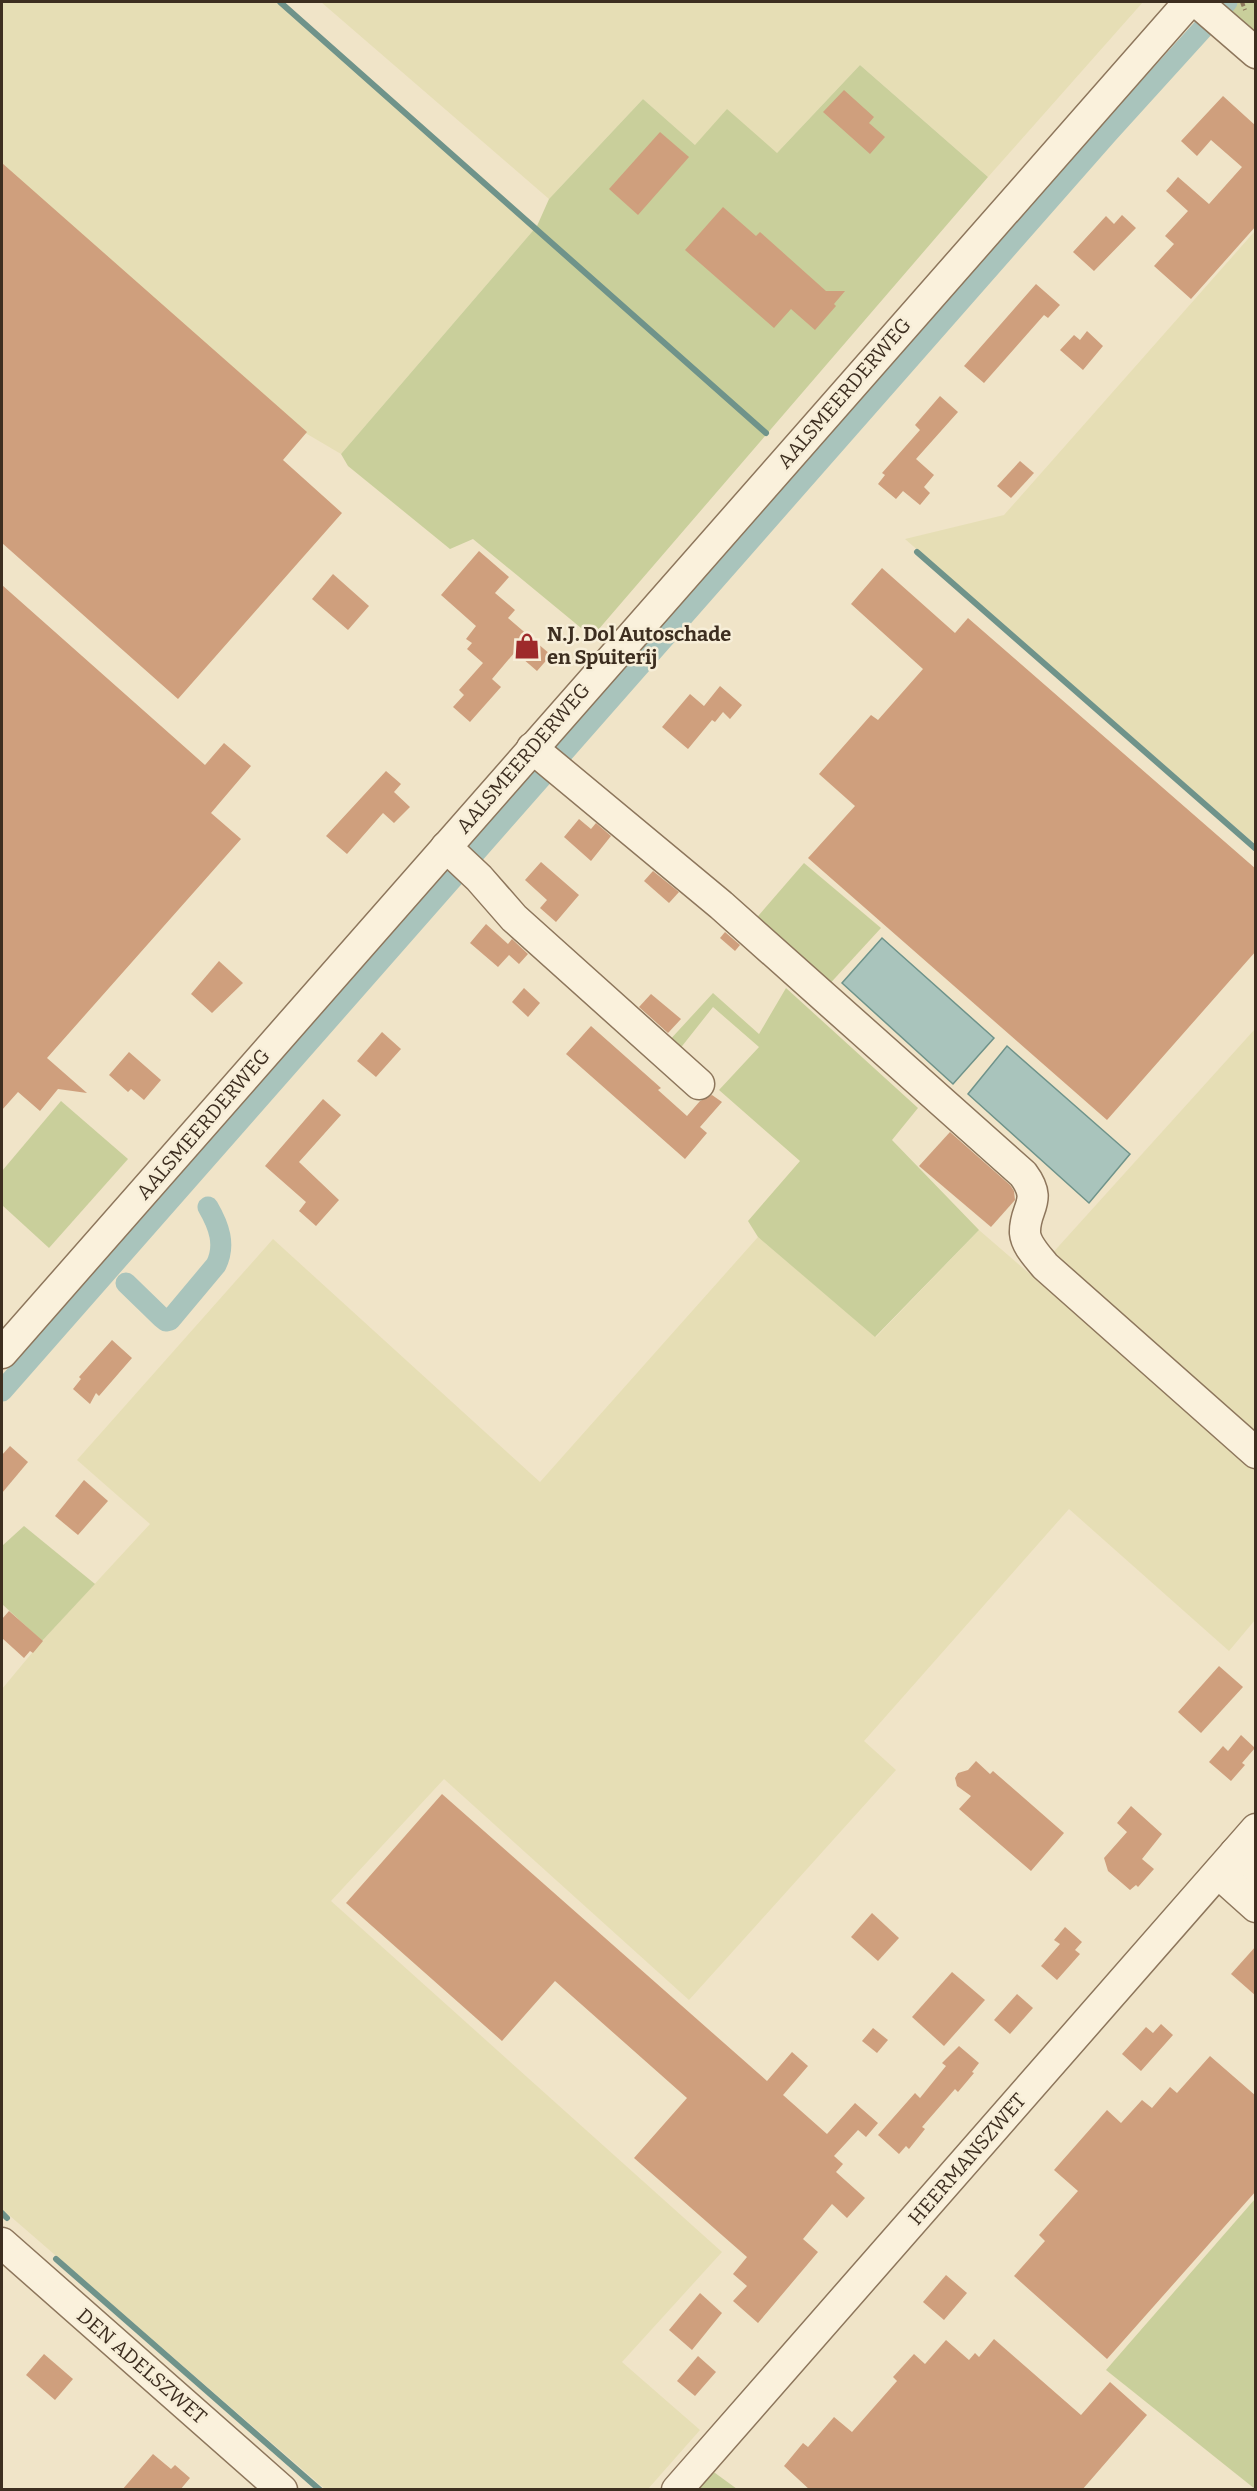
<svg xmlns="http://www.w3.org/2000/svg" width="1257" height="2491" viewBox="0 0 1257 2491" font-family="Bitter,serif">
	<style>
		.farmland { fill: #e6deb5 }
		.green { fill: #c9cf9b }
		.water { fill: #a9c4bc; stroke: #6f938a; stroke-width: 1.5 }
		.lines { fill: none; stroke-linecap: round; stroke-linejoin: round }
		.stream { stroke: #6f938a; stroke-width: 6 }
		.canal { stroke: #a9c4bc; stroke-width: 21 }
		.building { fill: #cf9f7d }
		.minor-casing { stroke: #8d765c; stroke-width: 33 }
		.path { stroke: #8d765c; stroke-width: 4; stroke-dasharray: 4.5 3; stroke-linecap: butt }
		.minor { stroke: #faf1dc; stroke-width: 30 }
		.labels { text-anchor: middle; stroke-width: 5; stroke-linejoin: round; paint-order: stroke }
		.street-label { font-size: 20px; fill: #3d2e20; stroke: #f7eed8 }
		.poi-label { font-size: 20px; font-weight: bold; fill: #3d2e20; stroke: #f7eed8; text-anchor: start }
	</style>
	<rect width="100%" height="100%" fill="#f0e4c8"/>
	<!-- farmland -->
	<g class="farmland">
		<path d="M 2,2 L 284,2 L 537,226 L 341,454 L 302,431 L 2,166 Z"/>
		<path d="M 321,2 L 1143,2 L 988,177 L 860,65 L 777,153 L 695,145 L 643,99 L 549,199 Z"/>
		<path d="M 1255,231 L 1255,844 L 905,539 L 1004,515 Z"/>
		<path d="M 1255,1029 L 1255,1437 L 1049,1257 Z"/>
		<path d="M 979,1230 L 1255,1469 L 1255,1620 L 1229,1651 L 1069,1509 L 864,1741 L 896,1770 L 689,2000 L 444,1779 L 331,1901 L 722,2252 L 622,2362 L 700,2430 L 648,2489 L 325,2489 L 2,2209 L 2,1689 L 41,1642 L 150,1524 L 77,1460 L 273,1239 L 540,1482 L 758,1237 L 876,1337 Z"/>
	</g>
	<!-- green -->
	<g class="green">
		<path d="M 1216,2 L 1255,2 L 1255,36 Z"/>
		<path d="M 860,65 L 988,177 L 592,637 L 473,539 L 450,549 L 348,466 L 341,454 L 537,226 L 549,199 L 643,99 L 695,145 L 727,109 L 777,153 Z"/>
		<path d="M 804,863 L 881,928 L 825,989 L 753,922 Z"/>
		<path d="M 786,988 L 918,1108 L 892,1140 L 979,1230 L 875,1337 L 758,1237 L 748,1221 L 800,1161 L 719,1090 L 759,1047 L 713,1007 L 679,1050 L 667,1043 L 713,993 L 759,1034 Z"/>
		<path d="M 61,1101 L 128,1159 L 49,1248 L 2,1205 L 2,1171 Z"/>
		<path d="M 24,1526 L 95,1584 L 42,1641 L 2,1604 L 2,1546 Z"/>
		<path d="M 1255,2199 L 1255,2489 L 1106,2370 Z"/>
		<path d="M 711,2470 L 737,2489 L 695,2490 Z"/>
	</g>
	<!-- water -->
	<g class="water">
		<path d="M 882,938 L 994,1038 L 953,1084 L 842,983 Z"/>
		<path d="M 1007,1046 L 1130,1154 L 1089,1203 L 968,1094 Z"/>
	</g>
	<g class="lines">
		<!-- stream -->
		<g class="stream">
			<path d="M 280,2 L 766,433"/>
			<path d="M 917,552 L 1256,849"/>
			<path d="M 2,2213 L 7,2218"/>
			<path d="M 56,2259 L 320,2490"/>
		</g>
		<!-- canal -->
		<g class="canal">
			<path d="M 126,1283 L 161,1317 L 166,1321 L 170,1320 L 216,1265 C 226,1245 219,1226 208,1207"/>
			<path d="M 2,1391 L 1108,133 L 1227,2"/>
		</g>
	</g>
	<!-- building -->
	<g class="building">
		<path d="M 844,90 L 874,117 L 869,123 L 885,137 L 870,154 L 823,112 Z"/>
		<path d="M 1223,96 L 1256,126 L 1256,226 L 1191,299 L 1154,266 L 1174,244 L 1165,236 L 1188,211 L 1166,191 L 1178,177 L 1209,204 L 1242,167 L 1211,140 L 1197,156 L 1181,141 Z"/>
		<path d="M 660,132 L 689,157 L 638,215 L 609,189 Z"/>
		<path d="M 2,163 L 307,432 L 283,460 L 342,513 L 178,699 L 2,543 Z"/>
		<path d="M 723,207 L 756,236 L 760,232 L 826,291 L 845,291 L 834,304 L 836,306 L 815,330 L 791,309 L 774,328 L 685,250 Z"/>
		<path d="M 1122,215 L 1136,228 L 1094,271 L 1073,252 L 1106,216 L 1114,224 Z"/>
		<path d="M 1036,284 L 1060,305 L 1048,318 L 1044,315 L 984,383 L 964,366 Z"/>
		<path d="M 1087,331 L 1103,346 L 1083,370 L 1060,350 L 1074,335 L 1080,340 Z"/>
		<path d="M 940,396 L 958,412 L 916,459 L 934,475 L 924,487 L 930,493 L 920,505 L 903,491 L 896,499 L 878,484 L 885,475 L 882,473 L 920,430 L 915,425 Z"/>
		<path d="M 1020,461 L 1034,473 L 1011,498 L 997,486 Z"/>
		<path d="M 479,551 L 509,577 L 495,593 L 515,610 L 508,618 L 551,655 L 537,671 L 515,652 L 492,679 L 501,687 L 470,722 L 453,707 L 464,695 L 459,690 L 483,663 L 467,649 L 472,643 L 466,639 L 476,626 L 441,595 Z"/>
		<path d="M 882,568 L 955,633 L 968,618 L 1256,869 L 1256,951 L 1107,1120 L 808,858 L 855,806 L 819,774 L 871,715 L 878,720 L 923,669 L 851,604 Z"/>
		<path d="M 333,574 L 369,606 L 348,630 L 312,599 Z"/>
		<path d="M 2,585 L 205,765 L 224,743 L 251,766 L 211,813 L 241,839 L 47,1058 L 87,1093 L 58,1089 L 40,1111 L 18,1092 L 2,1110 Z"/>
		<path d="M 720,686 L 742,705 L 730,719 L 723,712 L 715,722 L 712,720 L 688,749 L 662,727 L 690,694 L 704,706 Z"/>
		<path d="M 386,771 L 401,784 L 394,792 L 410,807 L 394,823 L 383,813 L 347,854 L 326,836 Z"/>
		<path d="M 579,819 L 591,829 L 596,823 L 611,836 L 591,861 L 564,837 Z"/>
		<path d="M 541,862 L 579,895 L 556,922 L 540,908 L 547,900 L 525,880 Z"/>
		<path d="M 653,871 L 679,892 L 669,903 L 644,881 Z"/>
		<path d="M 486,924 L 508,944 L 512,939 L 528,954 L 519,964 L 509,955 L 498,967 L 470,943 Z"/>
		<path d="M 725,932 L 740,945 L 735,951 L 720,938 Z"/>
		<path d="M 219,961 L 243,983 L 212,1013 L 191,994 Z"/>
		<path d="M 524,988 L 540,1003 L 528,1017 L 512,1002 Z"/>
		<path d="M 651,994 L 681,1019 L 668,1033 L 639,1007 Z"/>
		<path d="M 591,1026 L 661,1088 L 658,1090 L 687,1116 L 700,1101 L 712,1095 L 722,1102 L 700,1127 L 707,1133 L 685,1159 L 566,1054 Z"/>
		<path d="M 382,1032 L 401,1049 L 376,1077 L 357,1061 Z"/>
		<path d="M 129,1052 L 161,1080 L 144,1100 L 131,1089 L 128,1092 L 109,1075 Z"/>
		<path d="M 323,1099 L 341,1115 L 299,1162 L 339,1200 L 316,1226 L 299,1211 L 306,1202 L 265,1166 Z"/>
		<path d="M 950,1132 L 1010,1185 L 1014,1191 L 1015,1200 L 991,1227 L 919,1166 Z"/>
		<path d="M 112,1340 L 132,1358 L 99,1396 L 96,1393 L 90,1404 L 73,1389 L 81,1379 L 79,1377 Z"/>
		<path d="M 10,1446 L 28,1462 L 2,1493 L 2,1455 Z"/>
		<path d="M 84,1480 L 108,1501 L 78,1535 L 55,1516 Z"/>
		<path d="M 9,1611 L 43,1641 L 33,1653 L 30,1651 L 24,1658 L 2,1638 L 2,1619 Z"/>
		<path d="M 1219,1666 L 1243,1687 L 1201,1733 L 1178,1712 Z"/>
		<path d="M 1241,1735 L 1255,1748 L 1242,1763 L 1245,1765 L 1231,1781 L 1209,1762 L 1223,1746 L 1228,1751 Z"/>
		<path d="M 976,1761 L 990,1774 L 993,1771 L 1064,1833 L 1031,1871 L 959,1809 L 971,1796 L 957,1786 L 955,1778 L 958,1773 L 968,1770 Z"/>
		<path d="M 442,1794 L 767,2081 L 792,2052 L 808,2066 L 783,2095 L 827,2134 L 855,2103 L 878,2123 L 866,2137 L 858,2130 L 834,2156 L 843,2164 L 836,2172 L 865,2198 L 847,2218 L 832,2204 L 803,2239 L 818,2252 L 758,2323 L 733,2301 L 747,2286 L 733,2274 L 747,2257 L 634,2158 L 687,2098 L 555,1981 L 502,2041 L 346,1903 Z"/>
		<path d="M 1131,1806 L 1162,1834 L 1142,1859 L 1154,1869 L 1138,1887 L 1136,1885 L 1130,1890 L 1108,1871 L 1104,1858 L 1127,1832 L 1117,1823 Z"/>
		<path d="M 872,1913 L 899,1938 L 878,1961 L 851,1937 Z"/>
		<path d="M 1065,1927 L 1082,1942 L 1075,1950 L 1080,1954 L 1057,1980 L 1041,1966 L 1060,1944 L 1054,1940 Z"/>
		<path d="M 1256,1946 L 1256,1996 L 1231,1974 Z"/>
		<path d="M 952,1972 L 985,2000 L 944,2046 L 912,2017 Z"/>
		<path d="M 1017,1994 L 1033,2008 L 1010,2034 L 994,2020 Z"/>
		<path d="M 1161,2024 L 1173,2035 L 1141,2071 L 1122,2054 L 1146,2027 L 1153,2033 Z"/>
		<path d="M 873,2028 L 888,2040 L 877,2053 L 862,2041 Z"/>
		<path d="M 959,2046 L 979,2063 L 972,2072 L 974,2073 L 958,2092 L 955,2089 L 922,2127 L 925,2129 L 909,2149 L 906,2146 L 899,2154 L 878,2135 L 915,2093 L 920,2098 L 946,2066 L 942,2063 Z"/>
		<path d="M 1210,2056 L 1256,2096 L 1256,2191 L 1107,2359 L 1014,2276 L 1045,2241 L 1039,2235 L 1078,2191 L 1054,2170 L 1107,2110 L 1121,2123 L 1142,2100 L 1152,2108 L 1170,2087 L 1177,2093 Z"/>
		<path d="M 946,2275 L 967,2293 L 944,2320 L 923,2302 Z"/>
		<path d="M 700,2293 L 722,2313 L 692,2350 L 669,2330 Z"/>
		<path d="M 994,2339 L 1081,2415 L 1110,2382 L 1147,2415 L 1082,2490 L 810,2490 L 784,2466 L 803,2443 L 808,2447 L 834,2417 L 852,2432 L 897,2381 L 893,2377 L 914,2354 L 925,2364 L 946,2340 L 969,2360 L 975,2353 L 979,2357 Z"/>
		<path d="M 44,2354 L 73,2379 L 55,2400 L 26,2375 Z"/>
		<path d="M 698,2356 L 716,2372 L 695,2396 L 677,2381 Z"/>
		<path d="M 153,2454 L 171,2469 L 175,2465 L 190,2478 L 180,2490 L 122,2490 Z"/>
	</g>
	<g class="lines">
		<!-- minor casing -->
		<g class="minor-casing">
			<g id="minor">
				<path d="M 1197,2 L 1256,53"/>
				<path d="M 532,748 L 721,905 L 1023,1174 C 1044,1202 1024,1207 1025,1233 C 1026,1245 1037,1256 1045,1266 L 1256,1453"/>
				<path d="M 446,847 L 479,878 L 514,918 L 699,1084"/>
				<path d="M 2,1353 L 1189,2"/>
				<path d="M 1235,1853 L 1256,1871"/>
				<path d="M 1218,1873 L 1256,1907"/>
				<path d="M 2,2243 L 282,2490"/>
				<path d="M 677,2490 L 1256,1829"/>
			</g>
		</g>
		<!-- path -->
		<path class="path" d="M 1242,2 L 1245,10"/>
		<!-- minor -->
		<use href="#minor" class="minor"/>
	</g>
	<!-- icons -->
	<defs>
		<g id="shop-bare" transform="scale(2.07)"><path d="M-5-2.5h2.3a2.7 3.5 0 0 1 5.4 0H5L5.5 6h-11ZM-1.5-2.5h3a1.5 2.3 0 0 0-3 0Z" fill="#9e2a2b" stroke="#f7eed8" stroke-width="2.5" paint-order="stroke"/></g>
	</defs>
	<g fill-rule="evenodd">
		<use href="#shop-bare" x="527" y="646"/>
	</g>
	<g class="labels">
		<!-- street labels -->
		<g class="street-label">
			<text transform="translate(844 393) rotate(-49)" y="7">AALSMEERDERWEG</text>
			<text transform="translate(523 758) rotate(-49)" y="7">AALSMEERDERWEG</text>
			<text transform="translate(203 1124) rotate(-49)" y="7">AALSMEERDERWEG</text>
			<text transform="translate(967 2159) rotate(-49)" y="7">HEERMANSZWET</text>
			<text transform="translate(142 2366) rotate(41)" y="7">DEN ADELSZWET</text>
		</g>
		<!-- poi labels -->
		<g class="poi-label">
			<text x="547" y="641">N.J. Dol Autoschade<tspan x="547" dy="23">en Spuiterij</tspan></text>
		</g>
	</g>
	<!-- border -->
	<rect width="1257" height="2491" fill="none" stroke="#3d2e20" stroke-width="6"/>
</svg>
